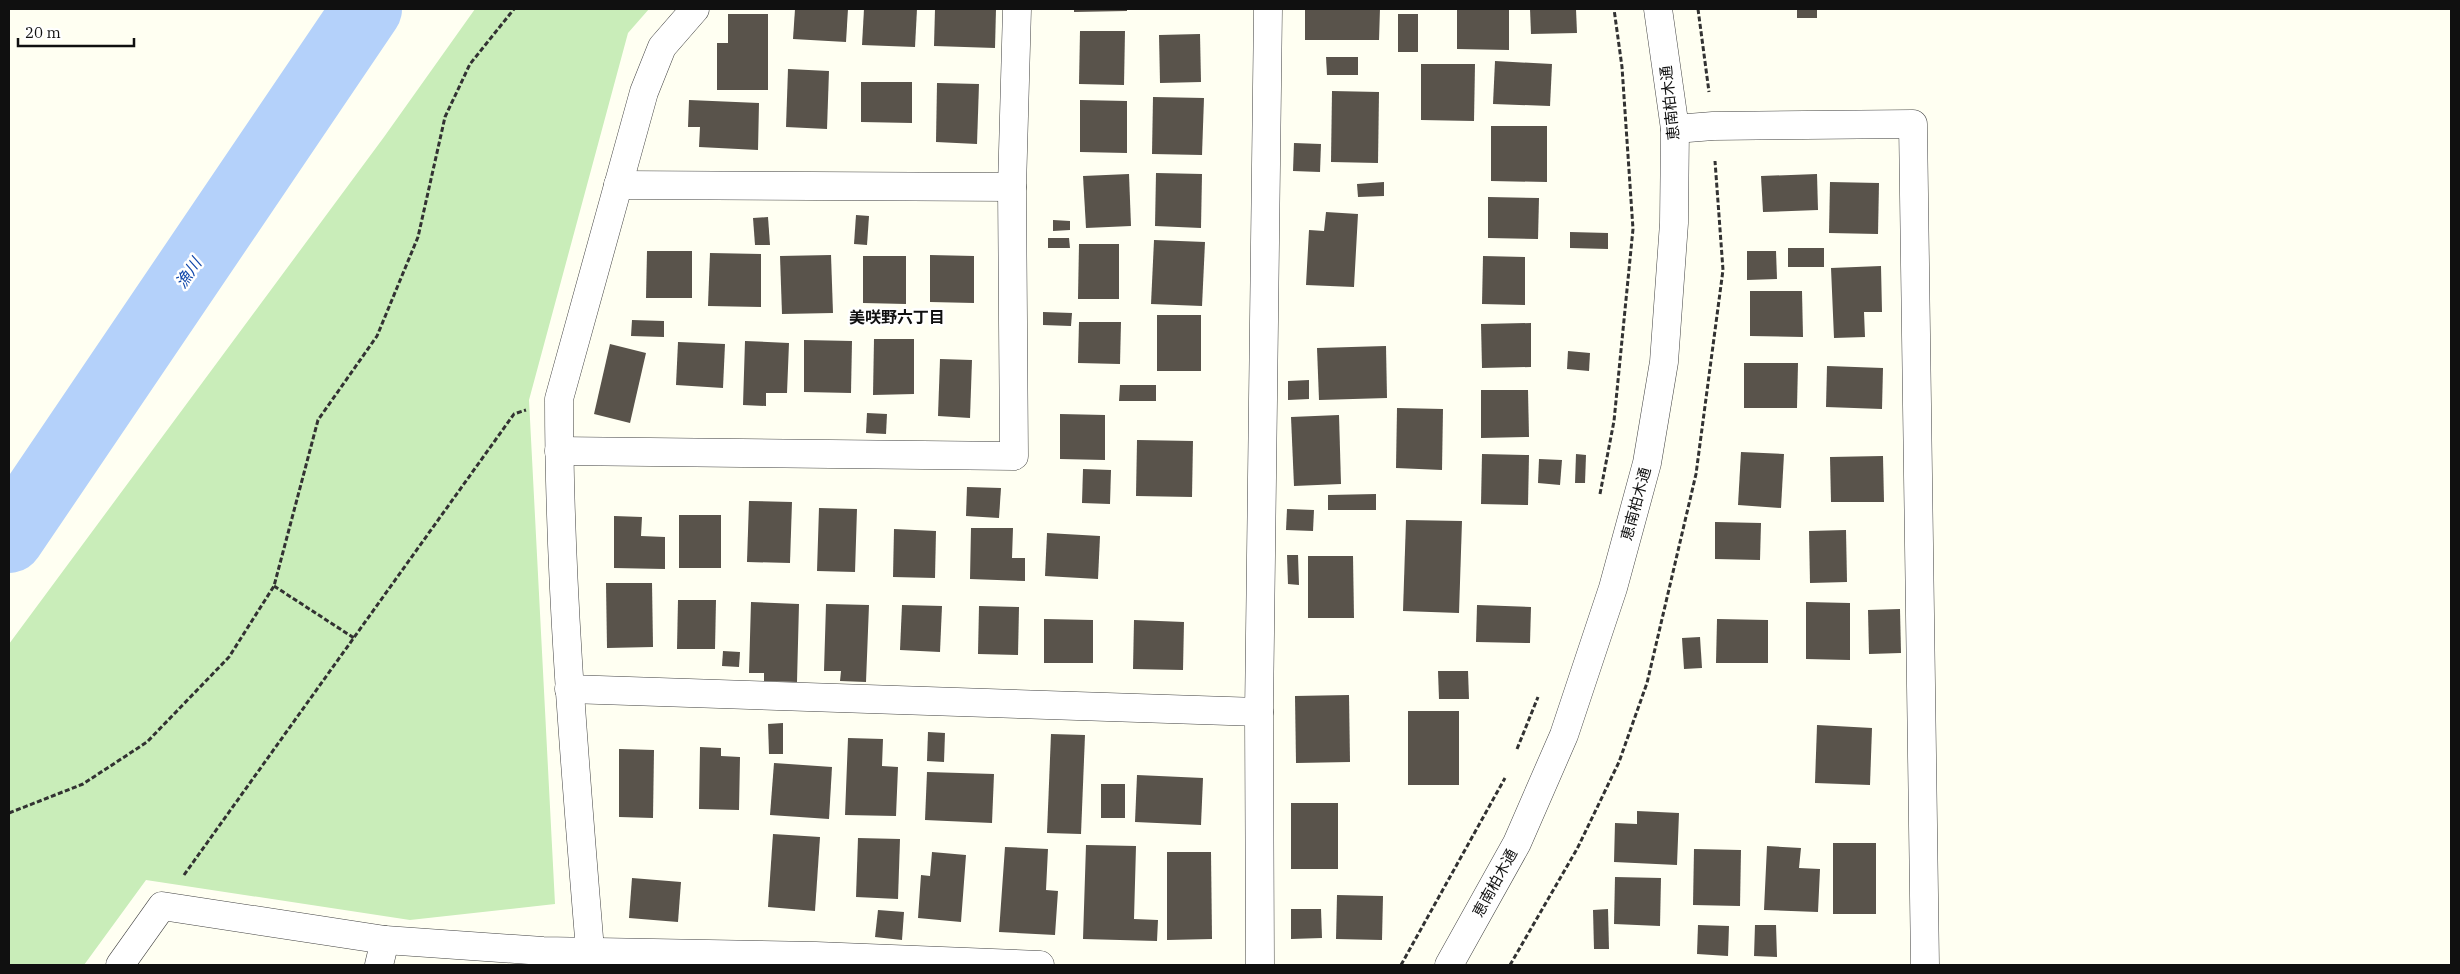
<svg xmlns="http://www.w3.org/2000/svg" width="2460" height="974" viewBox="0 0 2460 974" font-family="'IBM Plex Serif','Noto Sans JP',serif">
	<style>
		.green { fill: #c9edb9 }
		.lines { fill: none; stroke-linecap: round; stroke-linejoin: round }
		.river { stroke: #b4d1fa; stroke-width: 70 }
		.building { fill: #59534b }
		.minor-casing { stroke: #434343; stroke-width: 29 }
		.path { stroke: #323232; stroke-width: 3; stroke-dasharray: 5 2.5; stroke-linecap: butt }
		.minor { stroke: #fff; stroke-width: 28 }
		.labels { text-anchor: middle; stroke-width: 5; stroke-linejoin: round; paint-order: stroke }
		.street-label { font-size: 15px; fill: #101010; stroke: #fff }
		.water-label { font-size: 16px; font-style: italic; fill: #1047aa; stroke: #fff }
		.neighbourhood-label { font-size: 16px; font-weight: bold; fill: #101010; stroke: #fff }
	</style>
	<rect width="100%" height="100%" fill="#fffff2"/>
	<!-- green -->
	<path class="green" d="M 475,9 L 649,9 L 628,33 L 529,400 L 555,904 L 410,920 L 146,880 L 84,965 L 9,965 L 9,644 L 384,137 Z"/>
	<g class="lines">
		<!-- river -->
		<path class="river" d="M 9,538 L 367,9"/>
	</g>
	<!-- building -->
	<g class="building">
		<path d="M 795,9 L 848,9 L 846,42 L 793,39 Z"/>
		<path d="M 864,9 L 917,9 L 915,47 L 862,45 Z"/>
		<path d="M 935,9 L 996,9 L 995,48 L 934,46 Z"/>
		<path d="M 1074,9 L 1127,9 L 1127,11 L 1074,12 Z"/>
		<path d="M 1305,9 L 1380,9 L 1379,40 L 1305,40 Z"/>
		<path d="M 1457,9 L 1509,9 L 1509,50 L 1457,49 Z"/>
		<path d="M 1530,9 L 1576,9 L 1577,33 L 1531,34 Z"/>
		<rect x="1797" y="9" width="20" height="9"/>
		<path d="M 728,14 L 768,14 L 768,90 L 717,90 L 717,43 L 728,43 Z"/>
		<rect x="1398" y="14" width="20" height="38"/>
		<path d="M 1080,31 L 1125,31 L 1124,85 L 1079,84 Z"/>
		<path d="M 1200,34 L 1201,82 L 1160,83 L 1159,35 Z"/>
		<path d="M 1326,57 L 1358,57 L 1358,75 L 1327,75 Z"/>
		<path d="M 1495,61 L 1552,64 L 1550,106 L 1493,104 Z"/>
		<path d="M 1421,64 L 1475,64 L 1474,121 L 1421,120 Z"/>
		<path d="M 788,69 L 829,71 L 827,129 L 786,127 Z"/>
		<path d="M 861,82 L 912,82 L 912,123 L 861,122 Z"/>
		<path d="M 937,83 L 979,84 L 977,144 L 936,142 Z"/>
		<path d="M 1332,91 L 1379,92 L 1378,163 L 1331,162 Z"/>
		<path d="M 1153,97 L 1204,98 L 1202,155 L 1152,154 Z"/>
		<path d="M 689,100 L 759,103 L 758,150 L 699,147 L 700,127 L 688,127 Z"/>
		<path d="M 1080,100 L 1127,101 L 1127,153 L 1080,152 Z"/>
		<path d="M 1491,126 L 1547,126 L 1547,182 L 1491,181 Z"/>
		<path d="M 1294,143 L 1321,144 L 1320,172 L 1293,171 Z"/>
		<path d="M 1156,173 L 1202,174 L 1201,228 L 1155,226 Z"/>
		<path d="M 1129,174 L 1131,226 L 1086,228 L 1083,176 Z"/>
		<path d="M 1817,174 L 1818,210 L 1763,212 L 1761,176 Z"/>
		<path d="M 1384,182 L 1384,196 L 1358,197 L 1357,184 Z"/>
		<path d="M 1830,182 L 1879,183 L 1878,234 L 1829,233 Z"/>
		<path d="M 1488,197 L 1539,198 L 1538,239 L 1488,238 Z"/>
		<path d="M 1326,212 L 1358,214 L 1354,287 L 1306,285 L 1309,230 L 1324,231 Z"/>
		<path d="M 856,215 L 869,216 L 867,245 L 854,244 Z"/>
		<path d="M 768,217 L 770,245 L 755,245 L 753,218 Z"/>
		<path d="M 1053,220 L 1070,221 L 1070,230 L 1053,231 Z"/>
		<path d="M 1570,232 L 1608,233 L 1608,249 L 1570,248 Z"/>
		<path d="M 1048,238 L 1069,238 L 1070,248 L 1048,248 Z"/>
		<path d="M 1154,240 L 1205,242 L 1202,306 L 1151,304 Z"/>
		<path d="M 1079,244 L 1119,244 L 1119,299 L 1078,299 Z"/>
		<rect x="1788" y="248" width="36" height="19"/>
		<path d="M 647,251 L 692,251 L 692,298 L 646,298 Z"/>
		<path d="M 1747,251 L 1776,251 L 1777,279 L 1747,280 Z"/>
		<path d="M 710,253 L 761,254 L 761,307 L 708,306 Z"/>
		<path d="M 831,255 L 833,313 L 782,314 L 780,256 Z"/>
		<path d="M 930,255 L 974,256 L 974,303 L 930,302 Z"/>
		<path d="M 863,256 L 906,256 L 906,304 L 863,303 Z"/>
		<path d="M 1483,256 L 1525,257 L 1525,305 L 1482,304 Z"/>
		<path d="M 1881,266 L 1882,312 L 1864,312 L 1865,337 L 1834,338 L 1831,268 Z"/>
		<path d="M 1750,291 L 1802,291 L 1803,337 L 1750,336 Z"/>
		<path d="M 1043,312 L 1072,313 L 1071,326 L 1043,325 Z"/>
		<rect x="1157" y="315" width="44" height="56"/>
		<path d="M 632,320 L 664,321 L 664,337 L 631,336 Z"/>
		<path d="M 1079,322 L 1121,322 L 1120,364 L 1078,363 Z"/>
		<path d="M 1531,323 L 1531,367 L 1482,368 L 1481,324 Z"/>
		<path d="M 874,339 L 914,339 L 914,394 L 873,395 Z"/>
		<path d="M 804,340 L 852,341 L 851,393 L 804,392 Z"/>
		<path d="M 745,341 L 789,343 L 787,393 L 766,393 L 766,406 L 743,405 Z"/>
		<path d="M 678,342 L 725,344 L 723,388 L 676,385 Z"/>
		<path d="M 610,344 L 646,353 L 630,423 L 594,414 Z"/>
		<path d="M 1386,346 L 1387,398 L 1319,400 L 1317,348 Z"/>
		<path d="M 1568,351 L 1590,353 L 1589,371 L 1567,369 Z"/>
		<path d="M 940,359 L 972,360 L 970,418 L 938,416 Z"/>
		<path d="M 1744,363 L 1798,363 L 1797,408 L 1744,408 Z"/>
		<path d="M 1827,366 L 1883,368 L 1882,409 L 1826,407 Z"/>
		<path d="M 1309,380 L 1309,399 L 1288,400 L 1288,381 Z"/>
		<path d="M 1120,385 L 1156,385 L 1156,401 L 1119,401 Z"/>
		<path d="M 1481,390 L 1528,390 L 1529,437 L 1481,438 Z"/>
		<path d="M 1397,408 L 1443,409 L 1442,470 L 1396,468 Z"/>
		<path d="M 867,413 L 887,414 L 886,434 L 866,433 Z"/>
		<path d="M 1060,414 L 1105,415 L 1105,460 L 1060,459 Z"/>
		<path d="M 1339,415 L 1341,484 L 1294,486 L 1291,417 Z"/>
		<path d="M 1137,440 L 1193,441 L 1192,497 L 1136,496 Z"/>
		<path d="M 1741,452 L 1784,454 L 1781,508 L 1738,505 Z"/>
		<path d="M 1482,454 L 1529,455 L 1528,505 L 1481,504 Z"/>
		<path d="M 1576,454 L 1586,455 L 1585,483 L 1575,483 Z"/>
		<path d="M 1883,456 L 1884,502 L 1831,502 L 1830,457 Z"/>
		<path d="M 1539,459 L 1562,460 L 1560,485 L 1538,483 Z"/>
		<path d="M 1083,469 L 1111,470 L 1110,504 L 1082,503 Z"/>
		<path d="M 967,487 L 1001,488 L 999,518 L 966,516 Z"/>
		<path d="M 1376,494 L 1376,510 L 1328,510 L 1328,495 Z"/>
		<path d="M 749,501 L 792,502 L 790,563 L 747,562 Z"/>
		<path d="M 819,508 L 857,509 L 855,572 L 817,571 Z"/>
		<path d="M 1287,509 L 1314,510 L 1313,531 L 1286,530 Z"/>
		<rect x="679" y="515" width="42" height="53"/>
		<path d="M 614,516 L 642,517 L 641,536 L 665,537 L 665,569 L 614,568 Z"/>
		<path d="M 1406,520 L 1462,521 L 1459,613 L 1403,611 Z"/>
		<path d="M 1715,522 L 1761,523 L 1760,560 L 1715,559 Z"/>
		<path d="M 971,528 L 1013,528 L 1012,558 L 1025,558 L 1025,581 L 970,579 Z"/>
		<path d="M 894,529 L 936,531 L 935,578 L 893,577 Z"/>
		<path d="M 1846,530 L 1847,582 L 1810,583 L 1809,531 Z"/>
		<path d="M 1047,533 L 1100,536 L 1098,579 L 1045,576 Z"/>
		<path d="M 1287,555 L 1298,555 L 1299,585 L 1288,584 Z"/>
		<path d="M 1308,556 L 1353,556 L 1354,618 L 1308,618 Z"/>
		<path d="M 606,583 L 652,583 L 653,647 L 607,648 Z"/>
		<path d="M 678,600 L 716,600 L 715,649 L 677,649 Z"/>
		<path d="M 751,602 L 799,604 L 797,682 L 764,681 L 764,673 L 749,673 Z"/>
		<path d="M 1806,602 L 1850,603 L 1850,660 L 1806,659 Z"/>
		<path d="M 826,604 L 869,605 L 866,682 L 840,681 L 841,671 L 824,671 Z"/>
		<path d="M 902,605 L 942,606 L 940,652 L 900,650 Z"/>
		<path d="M 1477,605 L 1531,607 L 1530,643 L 1476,642 Z"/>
		<path d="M 979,606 L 1019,607 L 1018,655 L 978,654 Z"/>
		<path d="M 1900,609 L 1901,653 L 1869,654 L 1868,610 Z"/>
		<path d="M 1044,619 L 1093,620 L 1093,663 L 1044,663 Z"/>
		<path d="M 1717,619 L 1768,620 L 1768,663 L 1716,663 Z"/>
		<path d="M 1134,620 L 1184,622 L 1183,670 L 1133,669 Z"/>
		<path d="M 1700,637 L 1702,668 L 1684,669 L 1682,638 Z"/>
		<path d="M 723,651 L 740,652 L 739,667 L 722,666 Z"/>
		<path d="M 1438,671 L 1468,671 L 1469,699 L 1439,699 Z"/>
		<path d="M 1349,695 L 1350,762 L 1296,763 L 1295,696 Z"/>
		<rect x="1408" y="711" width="51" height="74"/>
		<path d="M 783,723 L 783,754 L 769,754 L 768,724 Z"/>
		<path d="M 1817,725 L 1872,728 L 1870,785 L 1815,783 Z"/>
		<path d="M 928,732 L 945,733 L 944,762 L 927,761 Z"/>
		<path d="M 1051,734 L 1085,735 L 1081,834 L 1047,833 Z"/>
		<path d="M 848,738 L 883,739 L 882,766 L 898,767 L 896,816 L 845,815 Z"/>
		<path d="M 700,747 L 721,748 L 721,756 L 740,757 L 739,810 L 699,809 Z"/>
		<path d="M 619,749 L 654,750 L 653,818 L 619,817 Z"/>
		<path d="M 774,763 L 832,767 L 829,819 L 770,815 Z"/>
		<path d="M 927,772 L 994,774 L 992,823 L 925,820 Z"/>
		<path d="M 1137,775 L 1203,778 L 1201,825 L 1135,822 Z"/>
		<rect x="1101" y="784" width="24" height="34"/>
		<rect x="1291" y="803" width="47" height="66"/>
		<path d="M 1637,811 L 1679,813 L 1677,865 L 1614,862 L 1615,823 L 1637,824 Z"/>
		<path d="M 773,834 L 820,837 L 815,911 L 768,907 Z"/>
		<path d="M 858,838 L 900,839 L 898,899 L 856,897 Z"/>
		<rect x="1833" y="843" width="43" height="71"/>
		<path d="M 1086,845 L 1136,846 L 1134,919 L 1158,920 L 1157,941 L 1083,939 Z"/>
		<path d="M 1767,846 L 1801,848 L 1799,868 L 1820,869 L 1818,912 L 1764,910 Z"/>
		<path d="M 1005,847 L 1048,849 L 1046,890 L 1058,891 L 1055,935 L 999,932 Z"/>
		<path d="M 1694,849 L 1741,850 L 1740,906 L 1693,905 Z"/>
		<path d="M 932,852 L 966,855 L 961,922 L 918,918 L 921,875 L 930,876 Z"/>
		<path d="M 1167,852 L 1211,852 L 1212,939 L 1167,940 Z"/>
		<path d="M 1615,877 L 1661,878 L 1660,926 L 1614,924 Z"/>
		<path d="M 632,878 L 681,882 L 678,922 L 629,918 Z"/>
		<path d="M 1337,895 L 1383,896 L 1382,940 L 1336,939 Z"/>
		<path d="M 1291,909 L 1321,909 L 1322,938 L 1291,939 Z"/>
		<path d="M 1608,909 L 1609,949 L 1594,949 L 1593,910 Z"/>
		<path d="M 878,910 L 904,912 L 902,940 L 875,937 Z"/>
		<path d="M 1698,925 L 1729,926 L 1728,956 L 1697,954 Z"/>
		<path d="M 1755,925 L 1776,925 L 1777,957 L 1754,956 Z"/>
	</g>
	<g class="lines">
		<!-- minor casing -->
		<g class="minor-casing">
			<g id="minor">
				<path d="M 1675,129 L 1713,126 L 1913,124 L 1925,965"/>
				<path d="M 618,185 L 1012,187"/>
				<path d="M 559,451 L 1014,456 L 1012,187 L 1017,9"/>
				<path d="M 569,689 L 1259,712"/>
				<path d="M 590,950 C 575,767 559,583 559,399 L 644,92 L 662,47 L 695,9"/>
				<path d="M 120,965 L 162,906 L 385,940 L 543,951 L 816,956 L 1040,965"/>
				<path d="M 379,965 L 385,940"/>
				<path d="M 1260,965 L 1259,712 L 1268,9"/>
				<path d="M 1449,965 L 1517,843 L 1564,735 L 1613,588 L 1647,463 L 1664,362 L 1674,223 L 1675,129 L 1658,9"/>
			</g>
		</g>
		<!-- path -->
		<g class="path">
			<path d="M 1698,9 L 1709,92"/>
			<path d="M 1600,494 L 1614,421 L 1633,229 L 1622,67 L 1614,9"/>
			<path d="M 274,586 L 354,638"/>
			<path d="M 1517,749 L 1538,697"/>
			<path d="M 9,813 L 83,784 L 147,742 L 229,657 L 274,586 L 318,420 L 377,336 L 418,237 L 445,117 L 470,64 L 514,9"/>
			<path d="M 184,875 L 514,414 L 526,410"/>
			<path d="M 1401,965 L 1505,778"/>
			<path d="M 1510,965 L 1577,849 L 1619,762 L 1647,683 L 1696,474 L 1723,270 L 1715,161"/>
		</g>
		<!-- minor -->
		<use href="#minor" class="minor"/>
	</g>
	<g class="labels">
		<!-- street labels -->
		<g class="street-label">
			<text transform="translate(1670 103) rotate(-96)" y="5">恵南柏木通</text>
			<text transform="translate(1636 504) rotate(-75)" y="5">恵南柏木通</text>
			<text transform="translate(1495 883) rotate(-61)" y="5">恵南柏木通</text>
		</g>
		<!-- water labels -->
		<g class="water-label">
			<text transform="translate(188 273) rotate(-56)" y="6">漁川</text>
		</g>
		<!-- neighbourhood labels -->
		<g class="neighbourhood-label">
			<text x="897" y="323">美咲野六丁目</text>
		</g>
	</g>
	<!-- border -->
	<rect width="2460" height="974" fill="none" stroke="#101010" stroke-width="20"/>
	<!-- scale -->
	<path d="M18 38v8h116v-8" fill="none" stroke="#101010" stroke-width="2.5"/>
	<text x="25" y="38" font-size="15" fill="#101010" stroke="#ffffff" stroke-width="4" paint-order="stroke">20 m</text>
</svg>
